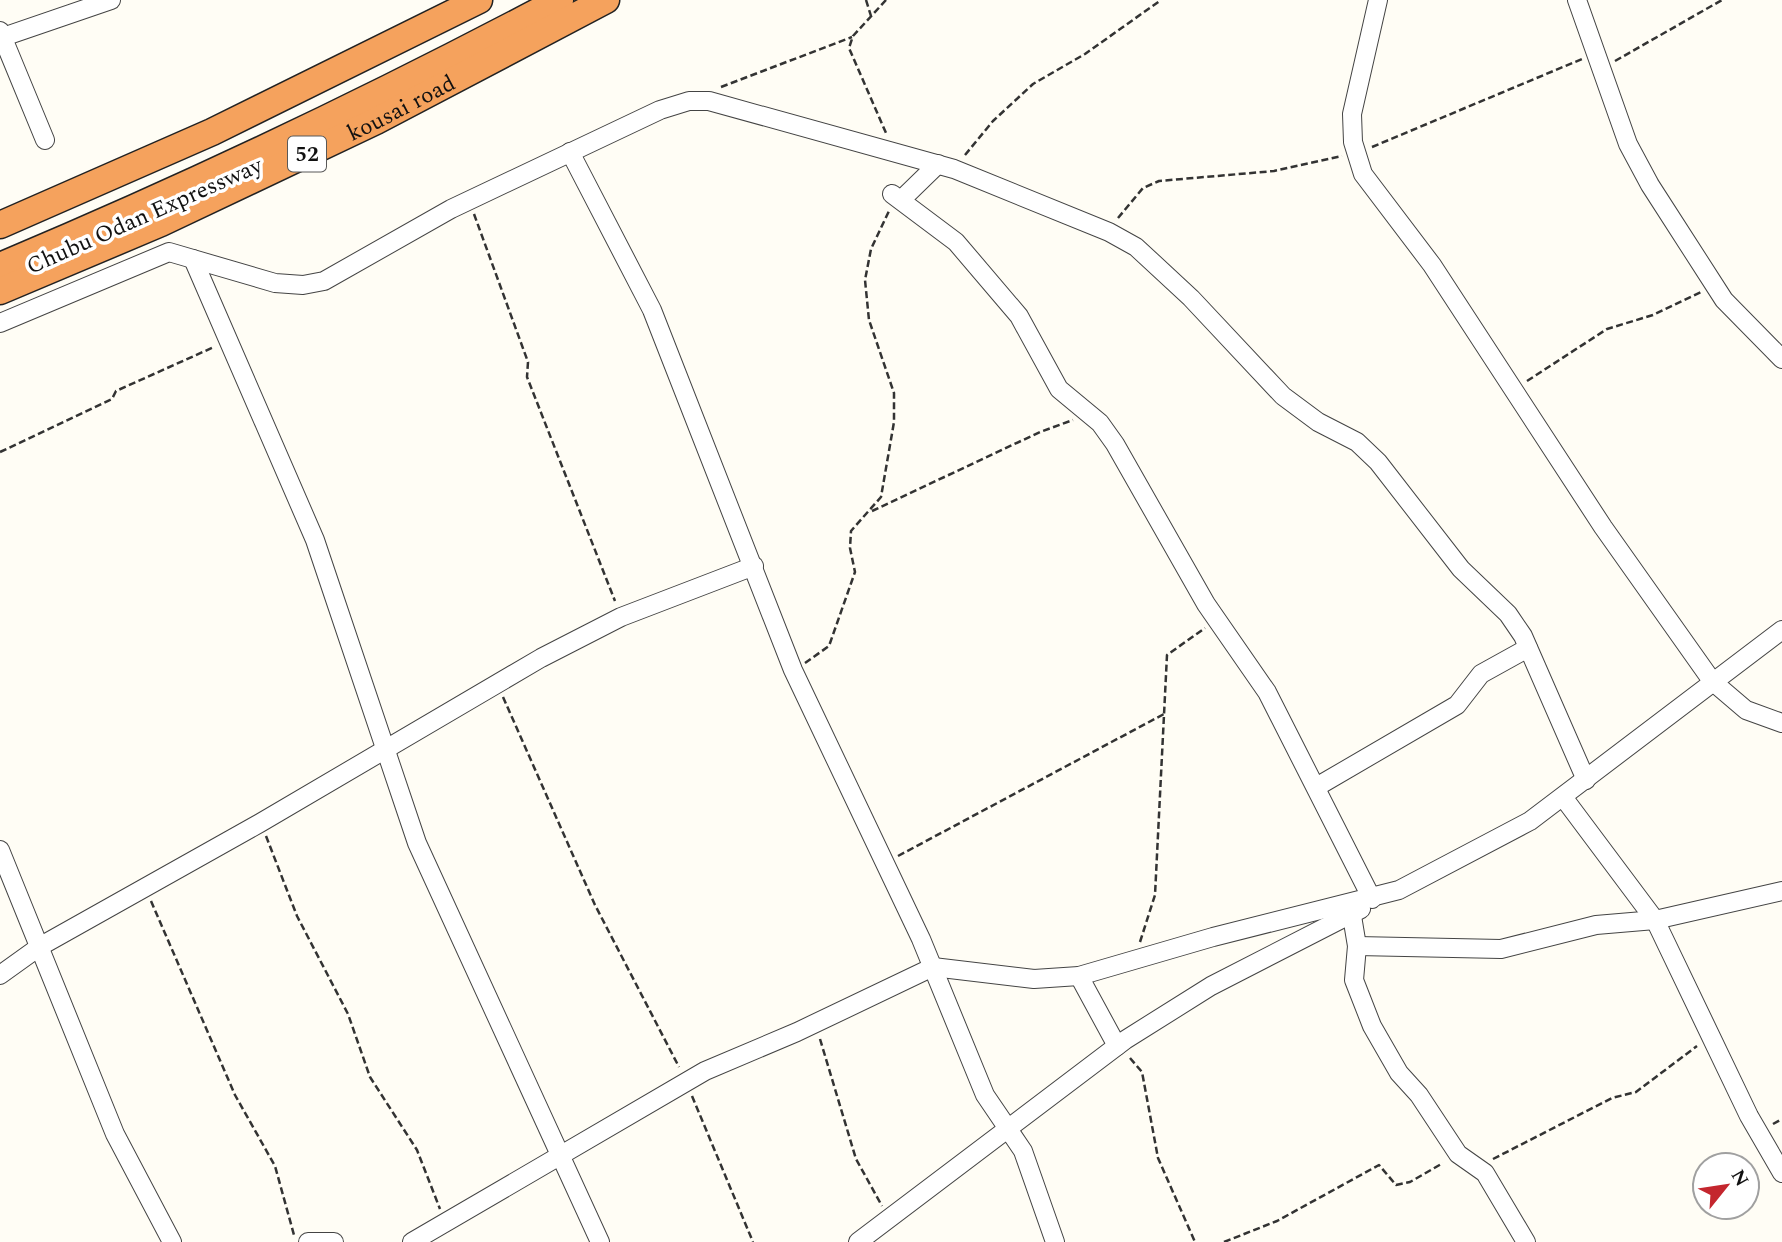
<svg xmlns="http://www.w3.org/2000/svg" width="1782" height="1242" viewBox="0 0 1782 1242" font-family="Spectral,serif">
	<style>
		.lines { fill: none; stroke-linecap: round; stroke-linejoin: round }
		.minor-casing { stroke: #444; stroke-width: 20 }
		.highway-casing { stroke: #222; stroke-width: 29 }
		.path { stroke: #333; stroke-width: 2.5; stroke-dasharray: 7 3.5; stroke-linecap: butt }
		.minor { stroke: #fff; stroke-width: 18 }
		.highway { stroke: #f5a25d; stroke-width: 26 }
		.labels { text-anchor: middle; stroke-width: 7; stroke-linejoin: round; paint-order: stroke }
		.shield { fill: #fff; stroke: #585858; stroke-width: 2 }
		.shield-label { font-size: 21px; font-weight: bold; fill: #111 }
		.street-label { font-size: 23px; fill: #111; stroke: #fff }
	</style>
	<rect width="100%" height="100%" fill="#fffdf5"/>
	<g class="lines">
		<!-- minor casing -->
		<g class="minor-casing">
			<g id="minor">
				<path d="M 1378,0 L 1352,114 L 1353,142 L 1363,174 L 1432,265 L 1603,527 L 1712,681 L 1746,710 L 1782,723"/>
				<path d="M 1577,0 L 1628,144 L 1650,185 L 1724,300 L 1782,359"/>
				<path d="M 0,31 L 45,140"/>
				<path d="M 0,38 L 111,0"/>
				<path d="M 570,152 L 652,310 L 793,670 L 921,939 L 985,1095 L 1023,1151 L 1055,1242"/>
				<path d="M 892,194 L 956,242 L 1019,316 L 1059,389 L 1100,423 L 1115,444 L 1206,604 L 1267,692 L 1372,899"/>
				<path d="M 901,200 L 938,164"/>
				<path d="M 193,259 L 315,540 L 417,843 L 600,1242"/>
				<path d="M 0,323 L 169,252 L 275,283 L 303,285 L 324,281 L 451,209 L 660,110 L 689,101 L 709,101 L 954,169 L 1109,232 L 1136,247 L 1191,298 L 1283,396 L 1318,422 L 1357,442 L 1378,462 L 1461,569 L 1508,614 L 1523,636 L 1586,780"/>
				<path d="M 1318,786 L 1457,705 L 1481,674 L 1528,648"/>
				<path d="M 1563,797 L 1655,920 L 1749,1116 L 1782,1173"/>
				<path d="M 0,850 L 115,1134 L 172,1242"/>
				<path d="M 1350,904 L 1357,946 L 1354,980 L 1372,1026 L 1399,1073 L 1419,1095 L 1458,1154 L 1485,1173 L 1526,1242"/>
				<path d="M 1357,946 L 1501,949 L 1596,925 L 1655,920 L 1782,891"/>
				<path d="M 0,975 L 39,947 L 260,823 L 541,658 L 621,617 L 754,566"/>
				<path d="M 1079,976 L 1117,1046"/>
				<path d="M 308,1242 L 334,1242"/>
				<path d="M 412,1242 L 705,1071 L 797,1032 L 933,967 L 1034,979 L 1079,976 L 1213,937 L 1399,890 L 1530,821 L 1782,630"/>
				<path d="M 858,1242 L 1125,1040 L 1211,986 L 1361,909"/>
			</g>
		</g>
		<!-- highway casing -->
		<g class="highway-casing">
			<g id="highway">
				<path d="M 0,225 L 212,132 L 479,0"/>
				<path d="M 0,266 C 191,186 377,97 560,0"/>
				<path id="s1" d="M 0,291 L 161,223 L 376,121 L 606,0"/>
			</g>
		</g>
		<!-- path -->
		<g class="path">
			<path d="M 866,0 L 871,16"/>
			<path d="M 886,0 L 853,36 L 849,48 L 886,133"/>
			<path d="M 1615,61 L 1722,0"/>
			<path d="M 721,87 L 852,37"/>
			<path d="M 1372,147 L 1582,59"/>
			<path d="M 965,155 L 993,121 L 1033,84 L 1085,54 L 1161,0"/>
			<path d="M 474,214 L 528,362 L 527,377 L 615,601"/>
			<path d="M 1118,218 L 1143,188 L 1159,181 L 1274,171 L 1342,156"/>
			<path d="M 1527,381 L 1607,329 L 1653,315 L 1701,292"/>
			<path d="M 0,452 L 112,399 L 116,391 L 214,347"/>
			<path d="M 872,511 L 1040,432 L 1073,420"/>
			<path d="M 805,663 L 829,646 L 855,572 L 850,548 L 851,531 L 881,497 L 894,422 L 894,393 L 869,320 L 865,280 L 871,249 L 889,211"/>
			<path d="M 503,697 L 595,905 L 679,1067"/>
			<path d="M 266,836 L 297,916 L 348,1014 L 370,1077 L 417,1150 L 440,1209"/>
			<path d="M 898,856 L 1164,714"/>
			<path d="M 151,901 L 235,1095 L 275,1166 L 294,1235"/>
			<path d="M 1140,942 L 1155,895 L 1167,655 L 1205,628"/>
			<path d="M 820,1039 L 856,1159 L 882,1206"/>
			<path d="M 1130,1058 L 1142,1072 L 1158,1158 L 1195,1242"/>
			<path d="M 692,1096 L 753,1242"/>
			<path d="M 1773,1124 L 1782,1119"/>
			<path d="M 1493,1159 L 1612,1098 L 1636,1092 L 1697,1046"/>
			<path d="M 1224,1242 L 1277,1221 L 1379,1165 L 1396,1185 L 1410,1182 L 1443,1163"/>
		</g>
		<!-- minor -->
		<use href="#minor" class="minor"/>
		<!-- highway -->
		<use href="#highway" class="highway"/>
	</g>
	<g class="labels">
		<!-- shield labels -->
		<rect class="shield" x="288" y="136.5" width="38" height="35" rx="5"/>
		<g class="shield-label">
			<text x="307" y="161">52</text>
		</g>
		<!-- street labels -->
		<g class="street-label">
			<text dy="8" stroke="none"><textPath href="#s1" startOffset="441">kousai road</textPath></text>
			<text transform="translate(144 215) rotate(-24)" y="8">Chubu Odan Expressway</text>
		</g>
	</g>
	<!-- north arrow -->
	<g transform="translate(1726 1186) rotate(60)"><circle r="33" fill="#ffffff" stroke="#a0a0a0" stroke-width="2"/>
	<path d="M0-5L12 26L0 18L-12 26Z" fill="#c4262e"/>
	<text y="-10" font-size="19" font-weight="bold" text-anchor="middle" fill="#111111">N</text>
	</g>
</svg>
